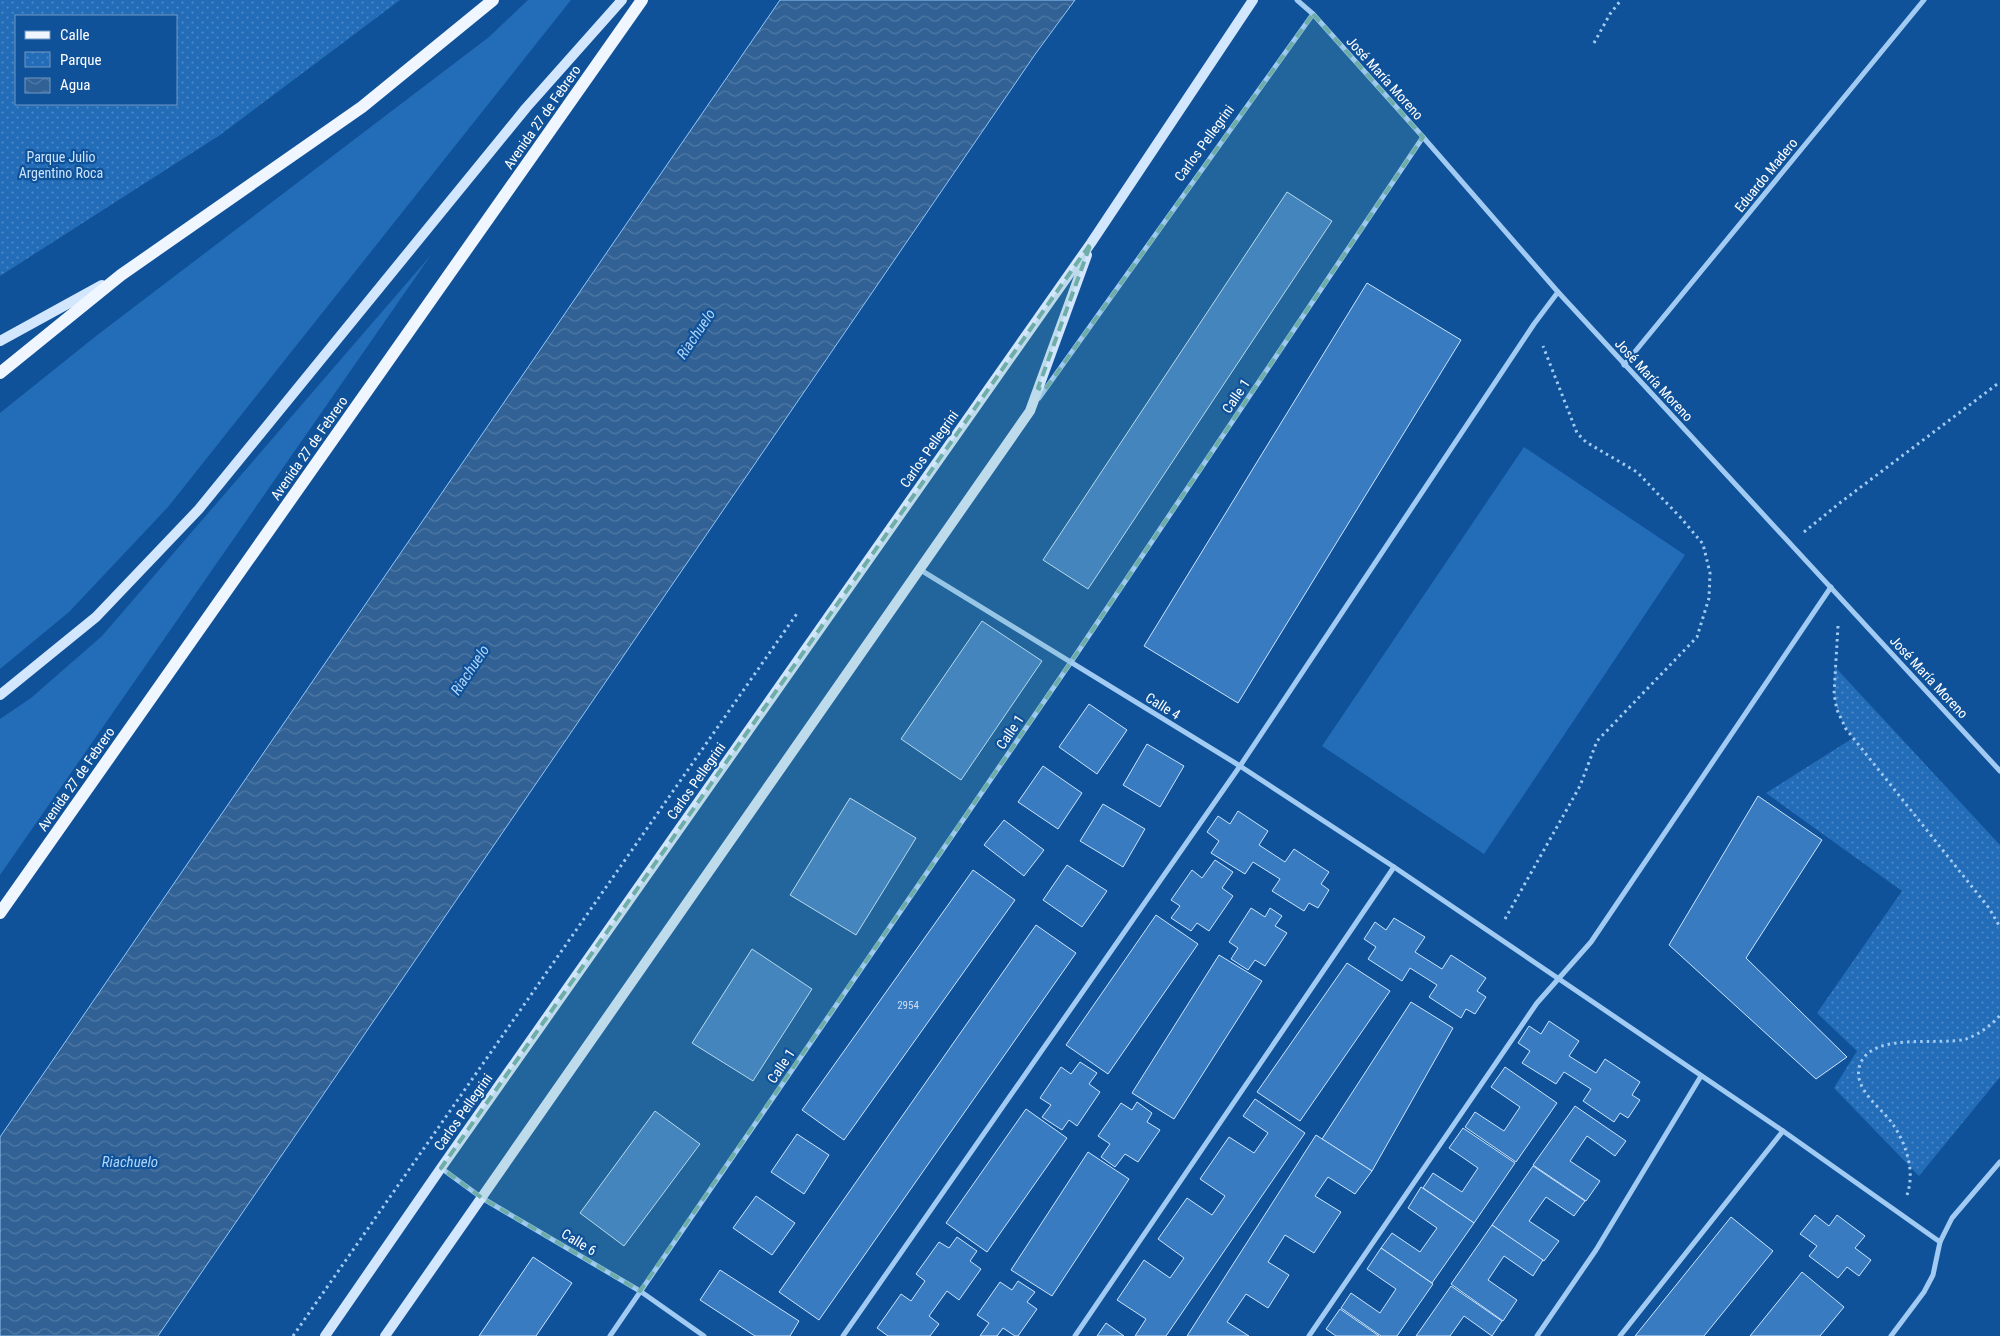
<svg xmlns="http://www.w3.org/2000/svg" width="2000" height="1336" viewBox="0 0 2000 1336" font-family="'Roboto Condensed',sans-serif">
	<style>
		.grass { fill: #226cb8 }
		.park { fill: url(#park-dots); fill-rule: evenodd }
		.water { fill: url(#water-waves); stroke: #93c6f8 }
		.building { fill: #397bc1; stroke: #cae4fe }
		.lines { fill: none; stroke-linecap: round; stroke-linejoin: round }
		.path { stroke: #a2cbf4; stroke-width: 3; stroke-dasharray: 2.5 4; stroke-linecap: butt }
		.minor { stroke: #a2cbf4; stroke-width: 5 }
		.secondary { stroke: #d2e6fd; stroke-width: 10 }
		.primary { stroke: #eff6ff; stroke-width: 12 }
		.marked { fill: #6fada8; fill-opacity: 0.2; stroke: #6fada8; stroke-width: 4; stroke-dasharray: 10 6; stroke-linejoin: round }
		.labels { text-anchor: middle; stroke-width: 4.5; stroke-linejoin: round; paint-order: stroke }
		.number-label { font-size: 11px; fill: #cedef0 }
		.street-label { font-size: 14px; fill: #fff; stroke: #105299 }
		.park-label { font-size: 14px; fill: #cae4fe; stroke: #105299 }
		.water-label { font-size: 15px; font-style: italic; fill: #aed5fb; stroke: #105299 }
	</style>
	<defs>
		<pattern id="park-dots" width="8" height="8" patternUnits="userSpaceOnUse" patternTransform="scale(1.25)"><rect width="8" height="8" fill="#226cb8"/><path d="M2 2h.1M6 6h.1" fill="none" stroke="#4e89c6" stroke-width="1.8" stroke-linecap="round"/></pattern>
		<pattern id="water-waves" width="16" height="10" patternUnits="userSpaceOnUse" patternTransform="scale(1.25)"><rect width="16" height="10" fill="#316195"/><path d="M0 5q4-4 8 0t8 0" fill="none" stroke="#5079a5"/></pattern>
	</defs>
	<rect width="100%" height="100%" fill="#105299"/>
	<!-- grass -->
	<g class="grass">
		<path d="M 528,0 L 571,0 L 168,507 L 69,612 L 0,669 L 0,413 L 96,336 L 489,37 Z"/>
		<path d="M 431,255 L 0,875 L 0,719 L 31,698 L 102,636 Z"/>
		<path d="M 1524,447 L 1685,555 L 1484,854 L 1322,746 Z"/>
	</g>
	<!-- park -->
	<g class="park">
		<path d="M 0,0 L 400,0 L 220,135 L 0,276 ZM 16,16 L 176,16 L 176,104 L 16,104 Z"/>
		<path d="M 1835,667 L 2000,845 L 2000,1077 L 1919,1176 L 1834,1088 L 1857,1051 L 1817,1013 L 1902,891 L 1766,793 L 1853,738 C 1834,712 1833,698 1835,667 Z"/>
	</g>
	<!-- water -->
	<path class="water" d="M 780,0 L 1075,0 L 1036,53 L 158,1336 L 0,1336 L 0,1137 Z"/>
	<!-- building -->
	<g class="building">
		<path d="M 1287,192 L 1332,221 L 1088,589 L 1043,560 Z"/>
		<path d="M 1367,283 L 1461,340 L 1238,703 L 1144,646 Z"/>
		<path d="M 982,621 L 1042,661 L 961,780 L 901,739 Z"/>
		<path d="M 1089,704 L 1127,730 L 1097,774 L 1059,747 Z"/>
		<path d="M 1147,744 L 1184,766 L 1160,807 L 1123,785 Z"/>
		<path d="M 1043,766 L 1082,793 L 1058,829 L 1018,802 Z"/>
		<path d="M 1758,796 L 1822,840 L 1746,958 L 1847,1057 L 1816,1079 L 1669,945 Z"/>
		<path d="M 850,798 L 916,838 L 856,935 L 790,895 Z"/>
		<path d="M 1103,804 L 1145,829 L 1123,867 L 1080,841 Z"/>
		<path d="M 1238,811 L 1268,831 L 1259,845 L 1285,862 L 1294,849 L 1329,872 L 1321,884 L 1329,890 L 1318,908 L 1309,903 L 1304,911 L 1272,891 L 1280,879 L 1253,862 L 1245,874 L 1211,853 L 1219,841 L 1207,832 L 1218,816 L 1230,824 Z"/>
		<path d="M 1004,820 L 1044,850 L 1024,876 L 984,845 Z"/>
		<path d="M 1215,860 L 1233,872 L 1222,888 L 1233,896 L 1209,931 L 1197,923 L 1191,931 L 1171,918 L 1180,906 L 1171,900 L 1192,870 L 1202,878 Z"/>
		<path d="M 1067,865 L 1107,891 L 1082,927 L 1043,900 Z"/>
		<path d="M 973,870 L 1015,900 L 844,1140 L 802,1110 Z"/>
		<path d="M 1251,908 L 1265,917 L 1270,908 L 1282,916 L 1275,926 L 1287,933 L 1265,966 L 1255,960 L 1248,970 L 1231,959 L 1238,948 L 1229,942 Z"/>
		<path d="M 1156,915 L 1198,944 L 1108,1074 L 1066,1045 Z"/>
		<path d="M 1394,918 L 1425,937 L 1415,952 L 1442,969 L 1451,955 L 1486,978 L 1477,991 L 1486,997 L 1475,1014 L 1466,1009 L 1461,1018 L 1429,997 L 1437,985 L 1410,968 L 1402,981 L 1368,959 L 1376,947 L 1364,939 L 1375,922 L 1386,930 Z"/>
		<path d="M 1036,925 L 1076,953 L 819,1320 L 779,1292 Z"/>
		<path d="M 752,949 L 812,989 L 753,1081 L 692,1043 Z"/>
		<path d="M 1219,955 L 1262,981 L 1174,1119 L 1132,1093 Z"/>
		<path d="M 1347,963 L 1390,991 L 1300,1121 L 1257,1092 Z"/>
		<path d="M 1411,1002 L 1453,1028 L 1372,1171 L 1322,1139 Z"/>
		<path d="M 1549,1021 L 1579,1041 L 1569,1056 L 1596,1073 L 1605,1059 L 1640,1082 L 1632,1095 L 1640,1100 L 1628,1118 L 1620,1113 L 1614,1122 L 1583,1101 L 1591,1089 L 1564,1072 L 1556,1084 L 1522,1063 L 1530,1051 L 1518,1043 L 1529,1026 L 1541,1034 Z"/>
		<path d="M 1080,1062 L 1097,1073 L 1089,1084 L 1100,1092 L 1077,1126 L 1069,1120 L 1062,1130 L 1042,1117 L 1051,1105 L 1040,1098 L 1061,1067 L 1071,1074 Z"/>
		<path d="M 1505,1067 L 1557,1103 L 1516,1162 L 1465,1127 L 1475,1112 L 1504,1131 L 1520,1107 L 1491,1087 Z"/>
		<path d="M 1255,1099 L 1305,1133 L 1166,1336 L 1135,1336 L 1146,1319 L 1117,1300 L 1144,1260 L 1170,1278 L 1184,1258 L 1158,1239 L 1187,1198 L 1212,1215 L 1225,1196 L 1200,1179 L 1229,1137 L 1254,1153 L 1268,1133 L 1243,1116 Z"/>
		<path d="M 1137,1102 L 1152,1113 L 1147,1122 L 1160,1130 L 1138,1162 L 1125,1154 L 1115,1167 L 1101,1157 L 1110,1144 L 1098,1136 L 1121,1103 L 1132,1110 Z"/>
		<path d="M 1575,1106 L 1626,1141 L 1615,1156 L 1587,1136 L 1570,1161 L 1600,1181 L 1586,1201 L 1533,1165 Z"/>
		<path d="M 1026,1109 L 1067,1138 L 987,1252 L 946,1223 Z"/>
		<path d="M 655,1111 L 700,1144 L 624,1246 L 580,1213 Z"/>
		<path d="M 1463,1128 L 1515,1163 L 1474,1223 L 1423,1188 L 1433,1173 L 1462,1192 L 1478,1168 L 1449,1148 Z"/>
		<path d="M 797,1134 L 829,1155 L 804,1194 L 771,1172 Z"/>
		<path d="M 1316,1135 L 1372,1171 L 1355,1194 L 1328,1177 L 1315,1196 L 1341,1212 L 1314,1253 L 1285,1235 L 1268,1262 L 1289,1275 L 1268,1308 L 1246,1294 L 1227,1322 L 1249,1336 L 1187,1336 Z"/>
		<path d="M 1088,1152 L 1129,1179 L 1052,1296 L 1011,1270 Z"/>
		<path d="M 1533,1166 L 1585,1201 L 1574,1216 L 1546,1197 L 1529,1221 L 1559,1241 L 1544,1261 L 1492,1225 Z"/>
		<path d="M 1421,1187 L 1474,1223 L 1432,1283 L 1381,1248 L 1392,1233 L 1420,1252 L 1437,1228 L 1408,1208 Z"/>
		<path d="M 756,1196 L 795,1223 L 772,1255 L 733,1228 Z"/>
		<path d="M 1815,1215 L 1829,1226 L 1837,1215 L 1865,1236 L 1855,1248 L 1871,1260 L 1859,1276 L 1847,1267 L 1838,1278 L 1809,1256 L 1817,1246 L 1800,1234 Z"/>
		<path d="M 1731,1217 L 1773,1251 L 1704,1336 L 1635,1336 Z"/>
		<path d="M 1492,1225 L 1543,1260 L 1533,1276 L 1504,1256 L 1488,1280 L 1517,1300 L 1503,1321 L 1451,1284 Z"/>
		<path d="M 957,1237 L 977,1251 L 970,1261 L 981,1269 L 959,1300 L 947,1291 L 929,1316 L 939,1324 L 930,1336 L 888,1336 L 877,1328 L 901,1294 L 911,1301 L 925,1281 L 916,1274 L 939,1242 L 949,1248 Z"/>
		<path d="M 1381,1248 L 1433,1284 L 1397,1336 L 1381,1336 L 1341,1308 L 1351,1293 L 1380,1313 L 1396,1289 L 1367,1269 Z"/>
		<path d="M 533,1257 L 572,1283 L 536,1336 L 479,1336 Z"/>
		<path d="M 720,1270 L 799,1321 L 790,1336 L 755,1336 L 700,1300 Z"/>
		<path d="M 1802,1272 L 1844,1307 L 1820,1336 L 1750,1336 Z"/>
		<path d="M 1018,1281 L 1035,1292 L 1027,1302 L 1037,1309 L 1018,1336 L 1015,1336 L 1003,1328 L 997,1336 L 980,1336 L 989,1323 L 977,1315 L 1000,1282 L 1012,1290 Z"/>
		<path d="M 1451,1286 L 1502,1321 L 1492,1336 L 1464,1316 L 1450,1336 L 1416,1336 Z"/>
		<path d="M 1340,1309 L 1379,1336 L 1336,1336 L 1326,1329 Z"/>
		<path d="M 1106,1323 L 1124,1336 L 1097,1336 Z"/>
	</g>
	<g class="lines">
		<!-- path -->
		<g class="path">
			<path d="M 1594,43 L 1610,14 L 1621,0"/>
			<path d="M 1804,532 L 1841,502 L 2000,382"/>
			<path d="M 1838,626 L 1834,694 L 1837,710 L 1846,729 L 1989,908 L 2000,927"/>
			<path d="M 1505,919 L 1580,786 L 1597,741 L 1697,637 L 1709,598 L 1710,573 L 1703,544 L 1681,518 L 1637,472 L 1586,442 L 1577,433 L 1543,346"/>
			<path d="M 1907,1195 C 1915,1172 1907,1146 1894,1126 C 1883,1108 1849,1088 1861,1062 C 1876,1032 1938,1046 1966,1039 C 1978,1035 1992,1025 2000,1015"/>
			<path d="M 293,1336 L 798,612"/>
		</g>
		<!-- minor -->
		<g class="minor">
			<path d="M 1297,0 L 1313,14 L 1423,137 L 1558,292 L 2000,771"/>
			<path d="M 1624,365 L 1924,0"/>
			<path d="M 1039,398 L 1313,14"/>
			<path d="M 919,569 L 1240,766 L 1394,867"/>
			<path d="M 441,1168 L 482,1198 L 640,1291 L 704,1336"/>
			<path d="M 610,1336 L 1071,662 L 1423,137"/>
			<path d="M 843,1336 L 1240,766 L 1534,324 L 1558,292"/>
			<path d="M 1075,1336 L 1394,867 L 1783,1131 L 1940,1242"/>
			<path d="M 1309,1336 L 1537,1003 L 1591,942 L 1831,587"/>
			<path d="M 1537,1336 L 1596,1250 L 1701,1076"/>
			<path d="M 1620,1336 L 1783,1131"/>
			<path d="M 1891,1336 L 1924,1292 L 1933,1275 L 1940,1242 L 1952,1218 L 2000,1162"/>
		</g>
		<!-- secondary -->
		<g class="secondary">
			<path d="M 0,341 L 102,285"/>
			<path d="M 0,695 L 96,617 L 199,509 L 526,108 L 622,0"/>
			<path d="M 325,1336 L 441,1168 L 1091,243 L 1253,0"/>
			<path d="M 385,1336 L 1030,411 L 1087,255"/>
		</g>
		<!-- primary -->
		<g class="primary">
			<path d="M 0,373 L 121,275 L 362,107 L 493,0"/>
			<path d="M 0,913 L 642,0"/>
		</g>
	</g>
	<!-- marked area -->
	<path class="marked" d="M 1313,14 L 1423,137 L 1071,662 L 640,1291 L 482,1198 L 441,1168 L 1091,243 L 1038,388 L 1044,391 Z"/>
	<g class="labels">
		<!-- number labels -->
		<g class="number-label">
			<text x="908" y="1009">2954</text>
		</g>
		<!-- street labels -->
		<g class="street-label">
			<text transform="translate(1385 78) rotate(48)" y="5">José María Moreno</text>
			<text transform="translate(542 117) rotate(-55)" y="5">Avenida 27 de Febrero</text>
			<text transform="translate(1204 143) rotate(-54)" y="5">Carlos Pellegrini</text>
			<text transform="translate(1766 175) rotate(-51)" y="5">Eduardo Madero</text>
			<text transform="translate(1654 380) rotate(47)" y="5">José María Moreno</text>
			<text transform="translate(1236 396) rotate(-56)" y="5">Calle 1</text>
			<text transform="translate(309 448) rotate(-55)" y="5">Avenida 27 de Febrero</text>
			<text transform="translate(929 449) rotate(-55)" y="5">Carlos Pellegrini</text>
			<text transform="translate(1929 677) rotate(47)" y="5">José María Moreno</text>
			<text transform="translate(1163 706) rotate(32)" y="5">Calle 4</text>
			<text transform="translate(1010 732) rotate(-56)" y="5">Calle 1</text>
			<text transform="translate(76 779) rotate(-55)" y="5">Avenida 27 de Febrero</text>
			<text transform="translate(696 781) rotate(-55)" y="5">Carlos Pellegrini</text>
			<text transform="translate(781 1066) rotate(-56)" y="5">Calle 1</text>
			<text transform="translate(463 1112) rotate(-55)" y="5">Carlos Pellegrini</text>
			<text transform="translate(579 1242) rotate(31)" y="5">Calle 6</text>
		</g>
		<!-- park labels -->
		<g class="park-label">
			<text x="61" y="162">Parque Julio<tspan x="61" dy="16">Argentino Roca</tspan></text>
		</g>
		<!-- water labels -->
		<g class="water-label">
			<text transform="translate(696 334) rotate(-56)" y="5">Riachuelo</text>
			<text transform="translate(470 670) rotate(-56)" y="5">Riachuelo</text>
			<text x="130" y="1167">Riachuelo</text>
		</g>
	</g>
	<!-- legend -->
	<rect x="15" y="15" width="162" height="90" fill="#105299" stroke="#7097c2"/>
	<rect x="25" y="31" width="25" height="8" fill="#eff6ff" stroke="#7097c2"/>
	<text x="60" y="40" font-size="15" fill="#ffffff">Calle</text>
	<rect x="25" y="52" width="25" height="15" fill="url(#park-dots)" stroke="#7097c2"/>
	<text x="60" y="65" font-size="15" fill="#ffffff">Parque</text>
	<rect x="25" y="78" width="25" height="15" fill="url(#water-waves)" stroke="#7097c2"/>
	<text x="60" y="90" font-size="15" fill="#ffffff">Agua</text>
</svg>
